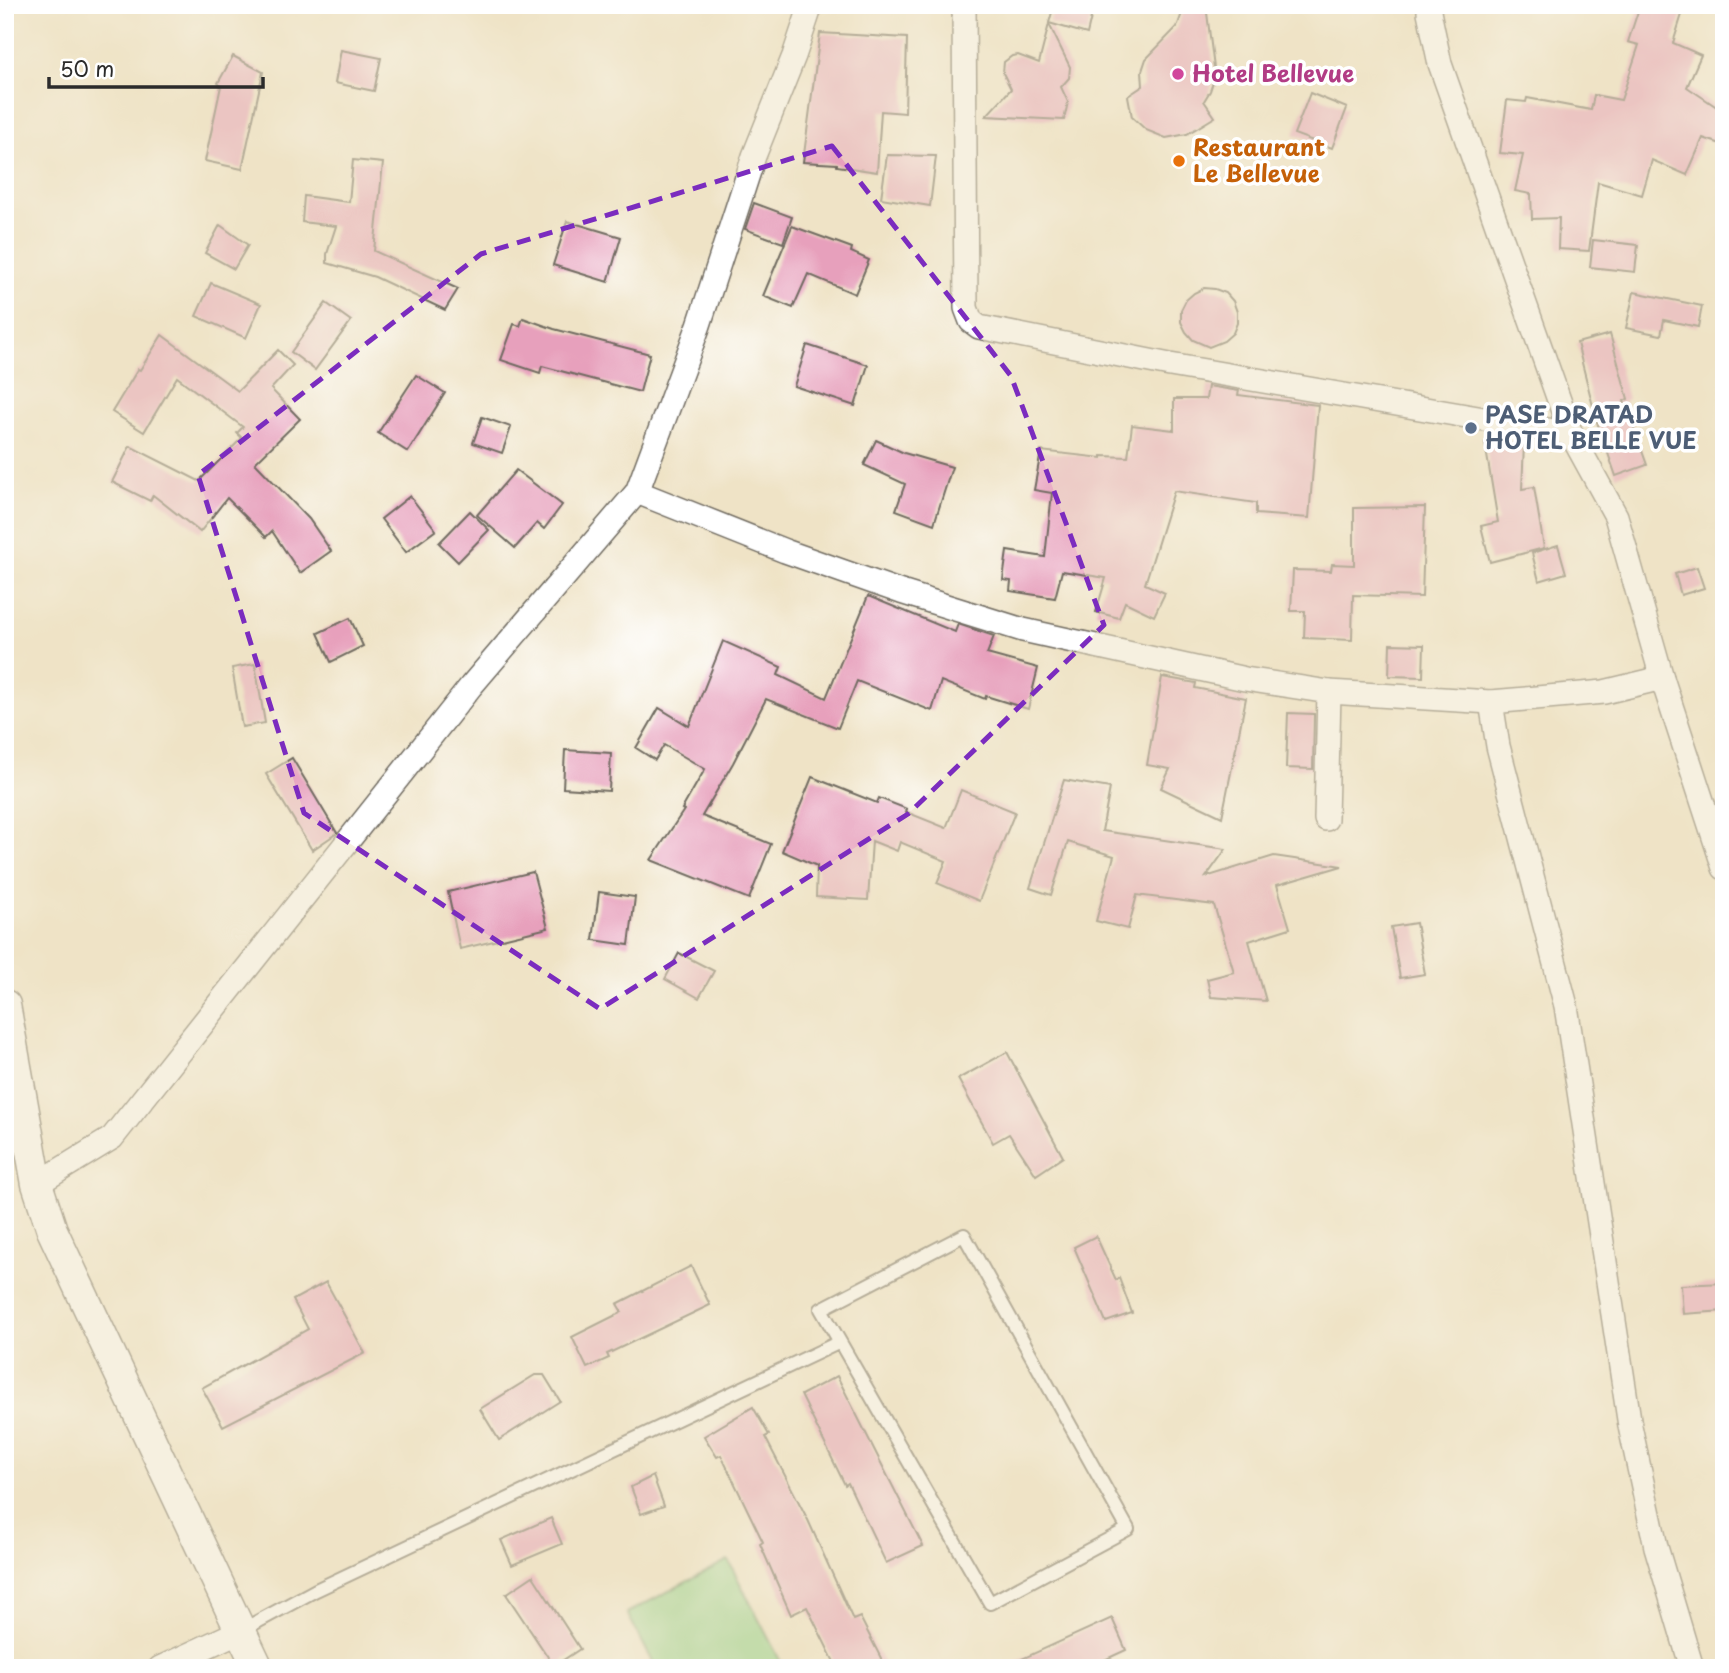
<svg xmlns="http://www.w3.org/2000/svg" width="1729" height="1673" viewBox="0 0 1729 1673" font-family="'Playpen Sans',sans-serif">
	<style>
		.green { fill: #91d28a; stroke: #5e7e5a; stroke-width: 2 }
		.building { fill: #e7a0bc }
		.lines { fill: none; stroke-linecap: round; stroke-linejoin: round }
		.service-casing { stroke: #706b61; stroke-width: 16 }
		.minor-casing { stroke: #706b61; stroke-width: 26 }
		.tertiary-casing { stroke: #706b61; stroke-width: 33 }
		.service { stroke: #fff; stroke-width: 12 }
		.minor { stroke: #fff; stroke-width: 23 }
		.tertiary { stroke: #fff; stroke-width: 30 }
		.marked { fill: none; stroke: #7b2cbf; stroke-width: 5; stroke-dasharray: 14 9; stroke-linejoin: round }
		.hotel-dot { fill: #d1479c; stroke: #fff; stroke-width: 2.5 }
		.food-dot { fill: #e8710a; stroke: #fff; stroke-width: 2.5 }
		.service-dot { fill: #5c6f8a; stroke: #fff; stroke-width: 2.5 }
		.labels { text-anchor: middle; stroke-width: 7; stroke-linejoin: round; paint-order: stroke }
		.hotel-label { font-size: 23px; font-weight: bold; fill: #b23c85; stroke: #fff; text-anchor: start }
		.food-label { font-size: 23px; font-weight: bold; fill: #c56008; stroke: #fff; text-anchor: start }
		.service-label { font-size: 23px; font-weight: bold; fill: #4e5e75; stroke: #fff; text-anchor: start }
	</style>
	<rect width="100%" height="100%" fill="#fff"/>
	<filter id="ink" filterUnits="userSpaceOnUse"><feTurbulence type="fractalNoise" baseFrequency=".0143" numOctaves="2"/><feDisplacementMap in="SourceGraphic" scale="14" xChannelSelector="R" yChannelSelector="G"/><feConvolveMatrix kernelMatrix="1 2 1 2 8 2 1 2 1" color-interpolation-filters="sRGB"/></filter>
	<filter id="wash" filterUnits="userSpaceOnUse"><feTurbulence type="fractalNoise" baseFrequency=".00686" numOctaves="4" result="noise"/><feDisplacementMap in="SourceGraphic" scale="28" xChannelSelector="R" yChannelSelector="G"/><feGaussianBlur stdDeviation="1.57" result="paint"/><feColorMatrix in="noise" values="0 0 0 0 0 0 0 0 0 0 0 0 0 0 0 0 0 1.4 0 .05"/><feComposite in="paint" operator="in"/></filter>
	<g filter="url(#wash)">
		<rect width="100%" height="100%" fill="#efe3c6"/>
		<!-- green -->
		<path class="green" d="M 728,1560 L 784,1668 L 656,1668 L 627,1613 Z"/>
		<g id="blocks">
			<!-- building -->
			<g class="building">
				<path d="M 1054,5 L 1094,5 L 1087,34 L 1049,23 Z"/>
				<path d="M 1185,5 L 1206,5 L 1215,76 L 1210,91 L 1204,101 L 1215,117 L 1187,134 L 1166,138 L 1146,130 L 1132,117 L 1128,96 L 1143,86 L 1142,71 L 1146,59 L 1177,27 Z"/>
				<path d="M 1640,5 L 1685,5 L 1673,43 L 1701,55 L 1687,87 L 1724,112 L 1724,145 L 1703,138 L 1687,175 L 1652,160 L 1642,195 L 1598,182 L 1589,251 L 1558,249 L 1559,218 L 1532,219 L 1531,194 L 1515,191 L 1523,155 L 1500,153 L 1507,100 L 1526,102 L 1527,98 L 1591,110 L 1594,95 L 1621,100 L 1639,45 L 1628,42 Z"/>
				<path d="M 1049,24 L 1070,67 L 1069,78 L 1061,87 L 1068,102 L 1064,120 L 986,116 L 1011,89 L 1003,73 L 1004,62 L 1012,56 L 1018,55 L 1039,63 Z"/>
				<path d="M 820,33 L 907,38 L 905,113 L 881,111 L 877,172 L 837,166 L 837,164 L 803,162 Z"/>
				<path d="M 341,50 L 381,58 L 374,91 L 335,83 Z"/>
				<path d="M 233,56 L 263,72 L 242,169 L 205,161 L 221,86 L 218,83 Z"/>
				<path d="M 1310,93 L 1347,108 L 1332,148 L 1294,134 Z"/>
				<path d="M 887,155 L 936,156 L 930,206 L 881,198 Z"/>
				<path d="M 353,160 L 383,163 L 374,251 L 458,289 L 445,310 L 375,277 L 327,263 L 327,254 L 336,226 L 302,222 L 304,196 L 349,202 Z"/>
				<path d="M 754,203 L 792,217 L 783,243 L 745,229 Z"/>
				<path d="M 567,221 L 621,237 L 608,282 L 553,265 Z"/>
				<path d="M 220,225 L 248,245 L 234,269 L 205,253 Z"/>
				<path d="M 792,226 L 852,248 L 851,252 L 869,260 L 855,294 L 808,274 L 793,308 L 763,296 Z"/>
				<path d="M 1593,240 L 1638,245 L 1635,272 L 1590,267 Z"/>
				<path d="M 211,283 L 261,304 L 246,338 L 196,316 Z"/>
				<path d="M 1204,288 L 1215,289 L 1226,293 L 1233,301 L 1237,312 L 1237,323 L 1233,333 L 1224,341 L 1209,347 L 1193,340 L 1186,332 L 1181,322 L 1181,310 L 1186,300 L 1194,293 Z"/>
				<path d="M 1634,292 L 1702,306 L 1698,327 L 1664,320 L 1661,335 L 1626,328 Z"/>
				<path d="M 326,303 L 351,321 L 315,370 L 291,352 Z"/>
				<path d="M 523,318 L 554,329 L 650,354 L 640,392 L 542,366 L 540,373 L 501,360 L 514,324 L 520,326 Z"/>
				<path d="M 1610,334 L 1628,399 L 1624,401 L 1647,465 L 1616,476 L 1597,422 L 1577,343 Z"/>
				<path d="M 162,335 L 238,391 L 278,350 L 293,365 L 271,389 L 300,419 L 255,463 L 309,519 L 331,551 L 300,573 L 272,531 L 266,537 L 227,498 L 200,532 L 153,495 L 150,501 L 112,482 L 130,446 L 199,481 L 242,438 L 237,433 L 243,427 L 177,377 L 144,432 L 112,412 L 138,369 L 140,370 Z"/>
				<path d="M 807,345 L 868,365 L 855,406 L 794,386 Z"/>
				<path d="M 416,375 L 445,393 L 408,452 L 378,433 Z"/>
				<path d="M 1208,386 L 1239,391 L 1238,395 L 1318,405 L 1309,518 L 1256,514 L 1256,503 L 1174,491 L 1145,584 L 1165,593 L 1154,616 L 1125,602 L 1119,618 L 1096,612 L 1106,578 L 1062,571 L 1055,598 L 1010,591 L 1011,581 L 1003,580 L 1007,551 L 1045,557 L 1052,493 L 1034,490 L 1041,451 L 1102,458 L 1102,456 L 1128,457 L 1132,425 L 1174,430 L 1174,399 L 1206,399 Z"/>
				<path d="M 482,417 L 511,427 L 502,453 L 473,443 Z"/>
				<path d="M 876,440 L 904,453 L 952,467 L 934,524 L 896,510 L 905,484 L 864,465 Z"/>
				<path d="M 1485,443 L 1524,444 L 1522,489 L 1534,487 L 1544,548 L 1490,562 L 1481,526 L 1498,522 Z"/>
				<path d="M 516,470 L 562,505 L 544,529 L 537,523 L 515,548 L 477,515 Z"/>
				<path d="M 410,496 L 436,530 L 406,552 L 381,519 Z"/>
				<path d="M 1425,507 L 1422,597 L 1353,595 L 1352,640 L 1304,638 L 1305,611 L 1291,611 L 1293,570 L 1331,571 L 1332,564 L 1354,565 L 1354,508 Z"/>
				<path d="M 470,511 L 489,530 L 458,562 L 439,543 Z"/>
				<path d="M 1558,545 L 1566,573 L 1539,581 L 1532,553 Z"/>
				<path d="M 1697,567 L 1704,588 L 1681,595 L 1675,574 Z"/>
				<path d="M 868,596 L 955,632 L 958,624 L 994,636 L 987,654 L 1038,668 L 1028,709 L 986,696 L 985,699 L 941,681 L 932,711 L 857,681 L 838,728 L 766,699 L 733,763 L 702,816 L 771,844 L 749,899 L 651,860 L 684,810 L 682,809 L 705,769 L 664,745 L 655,760 L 636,748 L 659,708 L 689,726 L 723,641 L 781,667 L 778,675 L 826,698 Z"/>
				<path d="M 350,618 L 363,646 L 331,662 L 318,633 Z"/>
				<path d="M 1390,644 L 1424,645 L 1423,677 L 1389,676 Z"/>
				<path d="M 255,664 L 265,723 L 242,727 L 232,668 Z"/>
				<path d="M 1162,677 L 1196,683 L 1195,688 L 1246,698 L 1222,817 L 1161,788 L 1170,769 L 1147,765 Z"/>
				<path d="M 1288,713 L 1314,714 L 1313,769 L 1286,768 Z"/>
				<path d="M 565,750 L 611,753 L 609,791 L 563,788 Z"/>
				<path d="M 292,758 L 337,833 L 312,850 L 266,774 Z"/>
				<path d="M 812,777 L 877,803 L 879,798 L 907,809 L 906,812 L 946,828 L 961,790 L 1015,812 L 979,901 L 937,883 L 946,861 L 900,842 L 897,851 L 872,841 L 868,900 L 816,897 L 817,866 L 782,851 Z"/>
				<path d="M 1064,780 L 1110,788 L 1102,831 L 1226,849 L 1206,877 L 1274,856 L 1342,866 L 1277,885 L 1290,928 L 1249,941 L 1266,1001 L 1211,997 L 1207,979 L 1234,972 L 1214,905 L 1137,895 L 1128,929 L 1096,921 L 1114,856 L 1068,842 L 1051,895 L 1030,888 Z"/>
				<path d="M 533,872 L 548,928 L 460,949 L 448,892 Z"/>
				<path d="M 599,892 L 635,897 L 629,945 L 593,940 Z"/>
				<path d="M 1416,923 L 1425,974 L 1400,978 L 1391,927 Z"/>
				<path d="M 679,953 L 714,971 L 699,998 L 665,979 Z"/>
				<path d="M 1007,1052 L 1063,1157 L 1036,1175 L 1009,1134 L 993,1143 L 958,1079 Z"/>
				<path d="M 1096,1236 L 1116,1280 L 1119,1278 L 1132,1313 L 1106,1322 L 1074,1247 Z"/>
				<path d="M 691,1266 L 710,1305 L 607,1354 L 609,1358 L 587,1368 L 572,1337 L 622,1312 L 617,1304 Z"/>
				<path d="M 326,1282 L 365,1353 L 223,1426 L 202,1388 L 308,1329 L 293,1300 Z"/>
				<path d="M 1724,1283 L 1724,1311 L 1683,1314 L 1681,1285 Z"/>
				<path d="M 535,1375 L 544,1375 L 560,1401 L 499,1440 L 480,1409 Z"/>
				<path d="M 837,1376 L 923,1546 L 886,1563 L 848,1483 L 845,1485 L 801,1395 Z"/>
				<path d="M 753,1407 L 769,1435 L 765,1437 L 808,1520 L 853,1620 L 860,1617 L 886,1668 L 837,1668 L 807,1607 L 791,1615 L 760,1544 L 763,1542 L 721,1455 L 717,1457 L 704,1436 Z"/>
				<path d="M 653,1476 L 664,1506 L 641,1514 L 631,1487 Z"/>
				<path d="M 551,1518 L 562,1544 L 512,1565 L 501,1540 Z"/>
				<path d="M 533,1576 L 580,1649 L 554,1666 L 506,1594 Z"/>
				<path d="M 1112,1618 L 1126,1650 L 1087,1668 L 1002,1668 Z"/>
			</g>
		</g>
	</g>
	<g filter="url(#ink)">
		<use href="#blocks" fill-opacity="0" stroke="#706b61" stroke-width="2"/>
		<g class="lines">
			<!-- service casing -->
			<g class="service-casing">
				<path id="service" d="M 242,1630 L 316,1590 L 840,1342 L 990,1603 L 1128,1529 L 964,1235 L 821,1309 L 840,1342"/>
			</g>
			<!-- minor casing -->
			<g class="minor-casing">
				<g id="minor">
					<path d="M 964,5 L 966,308 L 971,321 L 979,327 L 1170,365 L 1571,434"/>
					<path d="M 1430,5 L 1429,12 L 1440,64 L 1571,434 L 1616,516 L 1662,678 L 1724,868"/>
					<path d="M 637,492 L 785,551 L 901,592 L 1023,630 L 1245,679 L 1329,692 L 1491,702"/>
					<path d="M 1662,678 L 1604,692 L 1491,702 L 1498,746 L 1566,1006 L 1630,1426 L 1656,1547 L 1692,1668"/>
					<path d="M 1326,819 L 1329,692"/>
					<path d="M 37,1184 L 112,1138 L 471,686 L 637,492 L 699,325 L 754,156 L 794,56 L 811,5"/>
					<path d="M 160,1668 L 242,1630"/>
				</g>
			</g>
			<!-- tertiary casing -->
			<g class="tertiary-casing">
				<path id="tertiary" d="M 5,1005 L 37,1184 L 52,1230 L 258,1668"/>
			</g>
			<!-- service -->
			<use href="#service" class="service"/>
			<!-- minor -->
			<use href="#minor" class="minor"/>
			<!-- tertiary -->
			<use href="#tertiary" class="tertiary"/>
		</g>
	</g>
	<!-- marked area -->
	<path d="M0 0H1729V1673H0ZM 832,146 L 1011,376 L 1104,625 L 908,814 L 600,1009 L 304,813 L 198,475 L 481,254 Z" fill="#efe3c6" fill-opacity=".55" fill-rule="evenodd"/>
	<path class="marked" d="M 832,146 L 1011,376 L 1104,625 L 908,814 L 600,1009 L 304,813 L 198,475 L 481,254 Z"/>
	<!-- markers -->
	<circle class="hotel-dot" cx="1178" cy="74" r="7"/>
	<circle class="food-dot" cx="1179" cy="161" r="7"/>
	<circle class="service-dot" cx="1471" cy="428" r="7"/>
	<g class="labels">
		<!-- hotel labels -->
		<g class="hotel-label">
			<text x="1192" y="82">Hotel Bellevue</text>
		</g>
		<!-- food labels -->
		<g class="food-label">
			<text x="1193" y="156">Restaurant<tspan x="1193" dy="26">Le Bellevue</tspan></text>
		</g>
		<!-- service labels -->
		<g class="service-label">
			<text x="1485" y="423">PASE DRATAD<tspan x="1485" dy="26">HOTEL BELLE VUE</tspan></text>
		</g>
	</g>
	<!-- margin -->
	<rect width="1729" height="1673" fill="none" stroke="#fff" stroke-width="28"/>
	<!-- scale -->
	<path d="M49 77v10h214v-10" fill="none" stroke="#2b2b2b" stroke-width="3.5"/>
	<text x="60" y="77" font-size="21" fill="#2b2b2b" stroke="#ffffff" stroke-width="5" paint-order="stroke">50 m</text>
</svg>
